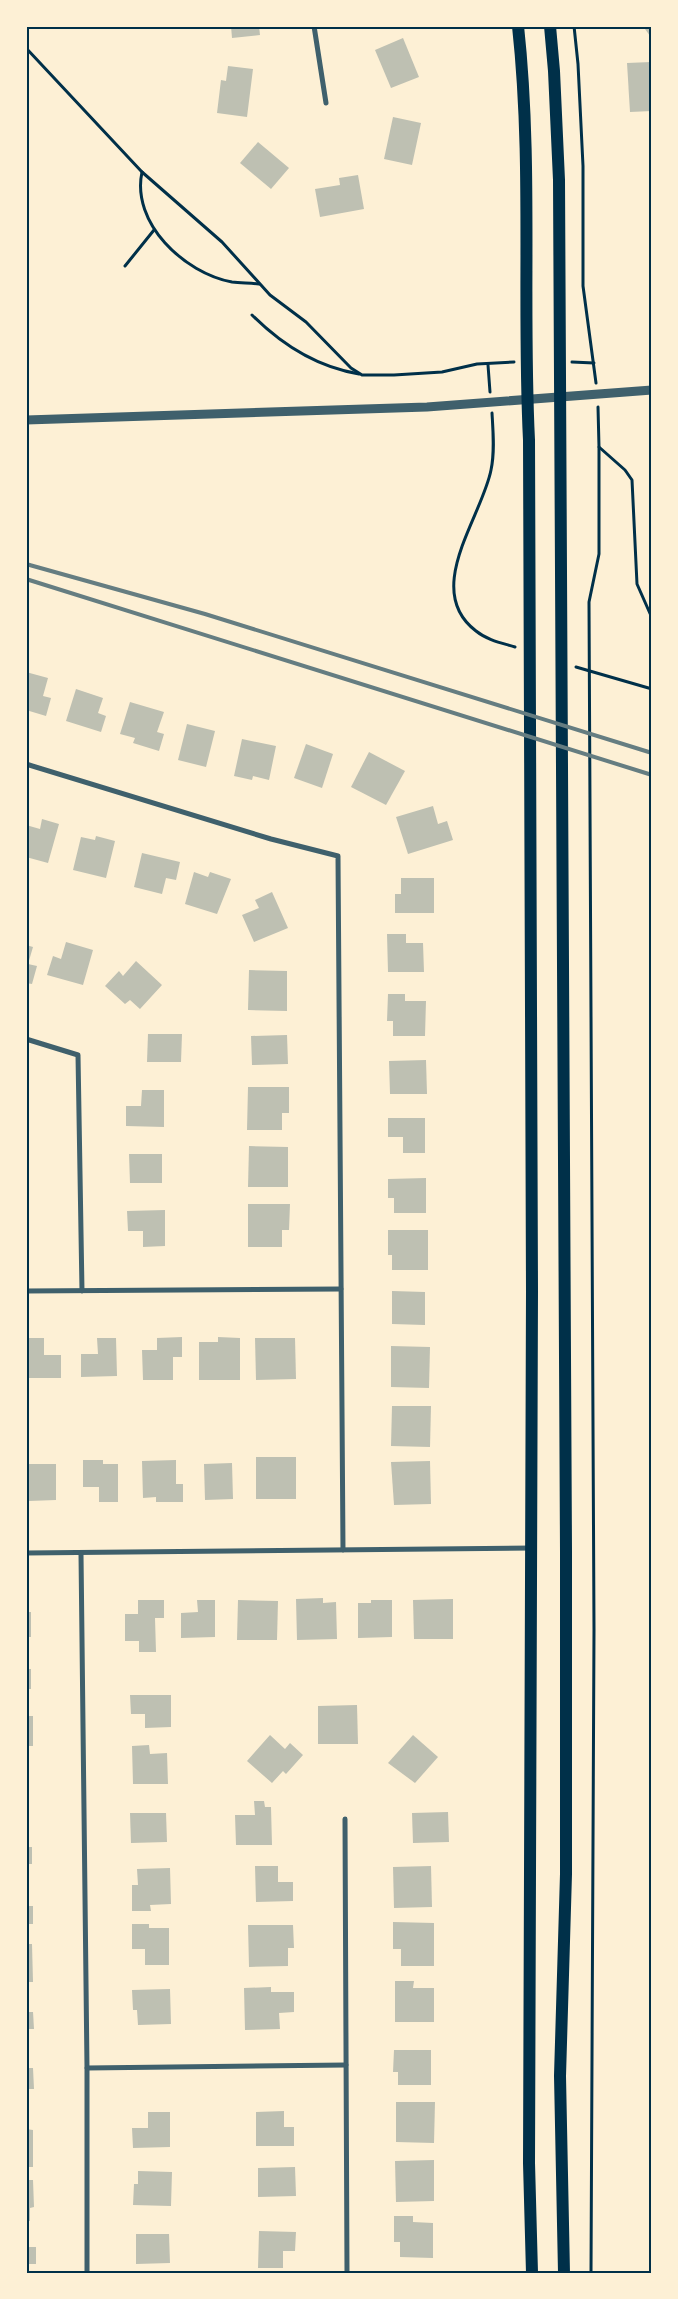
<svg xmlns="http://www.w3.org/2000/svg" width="678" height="2299" viewBox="0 0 678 2299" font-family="'Golos Text',sans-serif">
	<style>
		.building { fill: #bec0b2 }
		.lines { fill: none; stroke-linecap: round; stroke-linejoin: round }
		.path { stroke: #003049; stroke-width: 3 }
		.minor { stroke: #3f606c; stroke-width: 5 }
		.tertiary { stroke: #3f606c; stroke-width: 9 }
		.primary { stroke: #003049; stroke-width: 12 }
		.rail { stroke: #657d81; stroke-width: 4 }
		.neatline { fill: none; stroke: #003049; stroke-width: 2 }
	</style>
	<rect width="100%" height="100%" fill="#fdf0d5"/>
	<!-- building -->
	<g class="building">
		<path d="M 231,26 L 259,26 L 260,35 L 232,38 Z"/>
		<path d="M 643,26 L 652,26 L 652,39 Z"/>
		<path d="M 403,38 L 419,77 L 391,88 L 375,50 Z"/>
		<path d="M 651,62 L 652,111 L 630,112 L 627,63 Z"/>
		<path d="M 228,66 L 253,69 L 247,117 L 217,113 L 221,80 L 226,81 Z"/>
		<path d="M 393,117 L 421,123 L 412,165 L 384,159 Z"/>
		<path d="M 258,142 L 289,168 L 271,189 L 240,163 Z"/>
		<path d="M 358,175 L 364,209 L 320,217 L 315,189 L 340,185 L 339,178 Z"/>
		<path d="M 26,672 L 48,678 L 43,696 L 51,698 L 46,716 L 26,710 Z"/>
		<path d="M 76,689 L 103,698 L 98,713 L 106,716 L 101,732 L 66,721 Z"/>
		<path d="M 130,702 L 164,712 L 157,732 L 164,734 L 159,751 L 133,743 L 135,738 L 120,734 Z"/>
		<path d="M 187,724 L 215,731 L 206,767 L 178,760 Z"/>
		<path d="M 242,739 L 276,746 L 269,780 L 253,776 L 252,780 L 234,776 Z"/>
		<path d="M 306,744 L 333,754 L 322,788 L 294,778 Z"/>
		<path d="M 369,752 L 405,771 L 386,805 L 351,787 Z"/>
		<path d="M 433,806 L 438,824 L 447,821 L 453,840 L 408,854 L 396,817 Z"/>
		<path d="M 42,819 L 59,824 L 48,863 L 26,857 L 26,825 L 40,829 Z"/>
		<path d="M 96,836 L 115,841 L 106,878 L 73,870 L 81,837 L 95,840 Z"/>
		<path d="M 142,853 L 180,862 L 176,880 L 166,878 L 162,894 L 134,887 Z"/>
		<path d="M 194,872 L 208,877 L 210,872 L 231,879 L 217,914 L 185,904 Z"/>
		<path d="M 401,878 L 434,878 L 434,913 L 395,913 L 395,894 L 401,894 Z"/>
		<path d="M 272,892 L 288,928 L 254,942 L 242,915 L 259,908 L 255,900 Z"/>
		<path d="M 387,934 L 406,934 L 406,943 L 423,943 L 424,972 L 388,972 Z"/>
		<path d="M 66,942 L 93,950 L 83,985 L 47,975 L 53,956 L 61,959 Z"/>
		<path d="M 26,945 L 33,947 L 28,964 L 37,966 L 32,984 L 26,983 Z"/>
		<path d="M 136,961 L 162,985 L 140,1009 L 130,1000 L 125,1004 L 105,986 L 119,971 L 123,976 Z"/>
		<path d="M 249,970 L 287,971 L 287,1011 L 248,1010 Z"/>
		<path d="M 388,994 L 405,994 L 405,1001 L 426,1001 L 425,1036 L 393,1036 L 393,1021 L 387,1021 Z"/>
		<path d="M 148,1034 L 182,1034 L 181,1062 L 147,1062 Z"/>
		<path d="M 287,1035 L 288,1064 L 252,1065 L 251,1036 Z"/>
		<path d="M 426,1060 L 427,1094 L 390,1094 L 389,1061 Z"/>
		<path d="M 248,1087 L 289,1087 L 289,1113 L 282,1113 L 282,1130 L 247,1130 Z"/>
		<path d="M 142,1090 L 164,1090 L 164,1127 L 126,1126 L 126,1106 L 141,1106 Z"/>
		<path d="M 388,1118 L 425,1118 L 425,1153 L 403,1153 L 403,1137 L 388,1137 Z"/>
		<path d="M 249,1146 L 288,1147 L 288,1187 L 248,1187 Z"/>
		<rect x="26" y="1153" width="2" height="14"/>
		<path d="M 129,1154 L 162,1154 L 162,1183 L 130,1183 Z"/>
		<path d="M 426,1178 L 426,1213 L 394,1213 L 394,1198 L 388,1198 L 388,1179 Z"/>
		<path d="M 248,1204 L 290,1204 L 289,1230 L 282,1230 L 282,1247 L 248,1247 Z"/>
		<path d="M 165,1210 L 165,1246 L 143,1247 L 143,1231 L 128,1231 L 127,1211 Z"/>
		<path d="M 388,1230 L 428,1230 L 428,1270 L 392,1270 L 392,1255 L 388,1255 Z"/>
		<path d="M 392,1291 L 425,1292 L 425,1325 L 392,1324 Z"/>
		<path d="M 182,1337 L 182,1357 L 173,1357 L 173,1380 L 143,1380 L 142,1350 L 157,1350 L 157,1338 Z"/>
		<path d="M 218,1337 L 240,1338 L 240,1380 L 199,1380 L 199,1342 L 218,1342 Z"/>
		<path d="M 26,1338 L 44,1338 L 44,1355 L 61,1355 L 61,1378 L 27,1378 Z"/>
		<path d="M 97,1338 L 116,1338 L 117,1376 L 81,1377 L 81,1354 L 98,1354 Z"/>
		<path d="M 255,1338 L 295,1338 L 296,1379 L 256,1380 Z"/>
		<path d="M 391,1346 L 430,1347 L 429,1388 L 391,1387 Z"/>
		<path d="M 392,1406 L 431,1406 L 430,1447 L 391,1446 Z"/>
		<rect x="256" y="1457" width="40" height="42"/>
		<path d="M 83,1460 L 103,1460 L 103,1464 L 118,1464 L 118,1502 L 99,1502 L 99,1487 L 83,1487 Z"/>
		<path d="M 176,1460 L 176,1484 L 183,1484 L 183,1502 L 156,1502 L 156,1497 L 143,1498 L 142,1461 Z"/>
		<path d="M 430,1461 L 431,1504 L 394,1505 L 391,1462 Z"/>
		<path d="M 232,1463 L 233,1499 L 205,1500 L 204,1464 Z"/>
		<path d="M 29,1464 L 56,1464 L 56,1500 L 29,1501 Z"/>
		<path d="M 323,1598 L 323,1603 L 336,1602 L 337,1639 L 297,1640 L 296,1599 Z"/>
		<path d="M 453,1599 L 453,1639 L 414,1639 L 413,1600 Z"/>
		<path d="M 138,1600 L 164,1600 L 164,1618 L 155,1618 L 156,1652 L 139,1652 L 139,1641 L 125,1641 L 125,1614 L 138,1614 Z"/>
		<path d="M 197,1600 L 215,1600 L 215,1637 L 181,1638 L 181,1613 L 198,1612 Z"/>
		<path d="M 238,1600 L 278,1601 L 277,1640 L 237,1640 Z"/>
		<path d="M 371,1600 L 392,1600 L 392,1637 L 358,1638 L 358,1603 L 371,1603 Z"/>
		<rect x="26" y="1612" width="5" height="25"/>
		<rect x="26" y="1669" width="5" height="20"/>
		<path d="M 130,1695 L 171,1695 L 171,1727 L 145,1728 L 145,1714 L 131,1714 Z"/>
		<path d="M 357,1705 L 358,1744 L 318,1744 L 318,1706 Z"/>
		<rect x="26" y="1716" width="7" height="30"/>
		<path d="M 270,1735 L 285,1749 L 290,1743 L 303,1755 L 286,1774 L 283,1771 L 272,1783 L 247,1761 Z"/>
		<path d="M 413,1735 L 438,1757 L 415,1783 L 388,1763 Z"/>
		<path d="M 149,1745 L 150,1754 L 167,1753 L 168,1784 L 133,1784 L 132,1746 Z"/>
		<rect x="26" y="1780" width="2" height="14"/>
		<path d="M 254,1801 L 264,1801 L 265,1807 L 271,1807 L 272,1845 L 236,1845 L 235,1815 L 255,1815 Z"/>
		<path d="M 448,1812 L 449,1842 L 413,1843 L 412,1813 Z"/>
		<path d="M 130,1813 L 166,1813 L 167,1842 L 131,1843 Z"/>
		<rect x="26" y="1847" width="6" height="17"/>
		<path d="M 255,1866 L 278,1866 L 278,1882 L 293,1882 L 293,1901 L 256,1902 Z"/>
		<path d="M 431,1866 L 432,1907 L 394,1908 L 393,1867 Z"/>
		<path d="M 170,1868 L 171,1904 L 150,1905 L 151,1911 L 132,1911 L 132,1885 L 138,1885 L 137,1869 Z"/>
		<rect x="26" y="1906" width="7" height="18"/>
		<path d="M 393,1922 L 434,1923 L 434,1966 L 401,1966 L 401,1949 L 393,1949 Z"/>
		<path d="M 132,1924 L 149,1924 L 149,1928 L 169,1928 L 169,1965 L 145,1965 L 145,1949 L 132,1949 Z"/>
		<path d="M 248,1925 L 293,1925 L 294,1948 L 288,1948 L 288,1966 L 249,1967 Z"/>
		<path d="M 26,1944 L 32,1944 L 33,1982 L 26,1982 Z"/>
		<path d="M 395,1981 L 414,1981 L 413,1988 L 434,1988 L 434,2022 L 395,2022 Z"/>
		<path d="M 271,1987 L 271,1992 L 294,1992 L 294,2012 L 279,2013 L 280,2029 L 245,2030 L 244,1988 Z"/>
		<path d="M 170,1989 L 171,2024 L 138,2025 L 137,2010 L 133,2010 L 132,1990 Z"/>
		<path d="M 26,2012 L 33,2012 L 34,2029 L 26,2029 Z"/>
		<path d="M 394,2050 L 431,2050 L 431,2085 L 398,2085 L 398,2072 L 393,2072 Z"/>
		<path d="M 26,2068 L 33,2068 L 34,2089 L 28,2089 L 29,2102 L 26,2103 Z"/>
		<path d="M 396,2102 L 435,2102 L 434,2143 L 396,2142 Z"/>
		<path d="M 284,2111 L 284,2127 L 294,2127 L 294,2146 L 256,2146 L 256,2112 Z"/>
		<path d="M 148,2112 L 170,2112 L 170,2147 L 133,2148 L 132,2128 L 148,2128 Z"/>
		<path d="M 26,2129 L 33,2130 L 33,2167 L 26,2167 Z"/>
		<path d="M 434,2160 L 434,2201 L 396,2202 L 395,2161 Z"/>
		<path d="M 295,2167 L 296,2196 L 258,2197 L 258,2168 Z"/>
		<path d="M 138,2171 L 172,2172 L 171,2206 L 133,2205 L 134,2184 L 138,2184 Z"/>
		<path d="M 26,2180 L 33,2180 L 34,2207 L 30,2208 L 30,2221 L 26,2221 Z"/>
		<path d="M 394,2216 L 413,2216 L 413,2222 L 433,2223 L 433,2258 L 400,2257 L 400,2242 L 394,2242 Z"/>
		<path d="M 259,2231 L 296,2232 L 295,2251 L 283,2251 L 283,2268 L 258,2268 Z"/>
		<path d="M 136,2234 L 169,2234 L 170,2263 L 136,2264 Z"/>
		<rect x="26" y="2247" width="10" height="17"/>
	</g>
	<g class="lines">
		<!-- path -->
		<g class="path">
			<path d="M 574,26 L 578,64 L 583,166 L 583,286 L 596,383"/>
			<path d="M 26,48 L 142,172 L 222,242 L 270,295 L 306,322 L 351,368 L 362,375 L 394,375 L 442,372 L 477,364 L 514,362"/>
			<path d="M 142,172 C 131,223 184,273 232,282 C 241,283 250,283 259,284"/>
			<path d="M 125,266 L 154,230"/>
			<path d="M 252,315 C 282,345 316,367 359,374"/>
			<path d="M 572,362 L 594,363"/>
			<path d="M 488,365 L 490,392"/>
			<path d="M 598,407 L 599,447 L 625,470 L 632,480 L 637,584 L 652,618"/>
			<path d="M 492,413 C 493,431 495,452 491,470 C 482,517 422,590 476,631 C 487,640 502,643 515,647"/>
			<path d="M 576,667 L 652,689"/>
			<path d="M 591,2273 L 594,1629 L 589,602 L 599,554 L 599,447"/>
		</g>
		<!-- minor -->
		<g class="minor">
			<path d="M 314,26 L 326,103"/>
			<path d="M 26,764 L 271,839 L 338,856 L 343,1550"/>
			<path d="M 26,1039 L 78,1055 L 82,1291"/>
			<path d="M 26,1291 L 341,1289"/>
			<path d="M 26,1553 L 532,1548"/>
			<path d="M 81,1554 L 87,2068 L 87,2273"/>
			<path d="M 345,1819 L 347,2273"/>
			<path d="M 87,2068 L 346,2065"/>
		</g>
		<!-- tertiary -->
		<path class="tertiary" d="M 26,420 L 427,407 L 652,390"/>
		<!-- primary -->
		<g class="primary">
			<path d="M 518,26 C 533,164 522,302 529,440 L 532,1291 L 529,2163 L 532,2273"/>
			<path d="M 550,26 L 554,71 L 559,180 L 566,1552 L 566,1874 L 560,2076 L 564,2273"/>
		</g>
		<!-- rail -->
		<g class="rail">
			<path d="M 26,564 L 205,614 L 652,753"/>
			<path d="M 26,579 L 652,775"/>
		</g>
	</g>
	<!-- border -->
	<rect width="678" height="2299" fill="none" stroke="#fdf0d5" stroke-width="55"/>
	<rect x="28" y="28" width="622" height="2244" class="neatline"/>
</svg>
